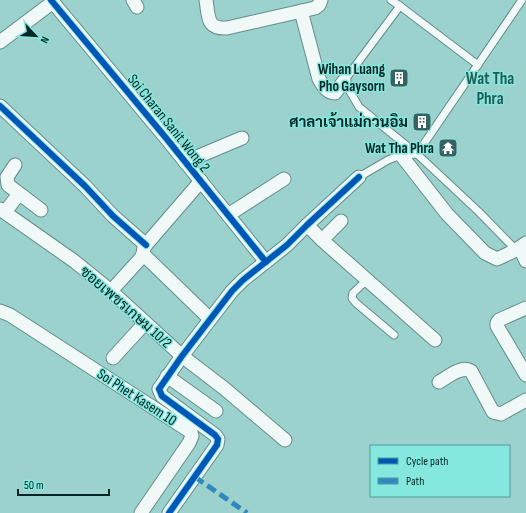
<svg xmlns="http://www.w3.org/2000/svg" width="526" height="513" viewBox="0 0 526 513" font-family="'Sofia Sans Condensed',Sarabun,sans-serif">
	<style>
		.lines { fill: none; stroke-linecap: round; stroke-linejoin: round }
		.lane-casing { stroke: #658d89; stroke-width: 9 }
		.street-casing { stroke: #658d89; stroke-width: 15 }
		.lane { stroke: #f0f8f8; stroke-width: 7 }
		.street { stroke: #f0f8f8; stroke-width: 13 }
		.quiet { stroke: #3088c0; stroke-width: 5; stroke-dasharray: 10 5; stroke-linecap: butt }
		.cycleway-casing { stroke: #85e8df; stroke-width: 8 }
		.cycleway { stroke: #0057b8; stroke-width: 6 }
		.labels { text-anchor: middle; stroke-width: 3; stroke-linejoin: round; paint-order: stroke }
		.poi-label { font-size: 15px; font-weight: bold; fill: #042523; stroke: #85e8df; text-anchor: end }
		.street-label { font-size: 15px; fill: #042523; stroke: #85e8df }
		.quarter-label { font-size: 17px; font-weight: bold; fill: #245a55; stroke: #85e8df }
	</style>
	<rect width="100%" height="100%" fill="#9bd2cd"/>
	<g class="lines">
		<!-- lane casing -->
		<g class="lane-casing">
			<g id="lane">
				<path d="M 391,0 L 400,6 L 344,81 L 359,107 L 417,154 L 479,212 L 516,250"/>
				<path d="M 400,6 L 478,65"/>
				<path d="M 359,177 L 388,160 L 401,155 L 417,154 L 522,0"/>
				<path d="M 367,280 L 353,293 L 352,298 L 356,303 L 394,335"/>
			</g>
		</g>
		<!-- street casing -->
		<g class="street-casing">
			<g id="street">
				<path d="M 51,0 L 166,138 L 266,262"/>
				<path d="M 133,0 L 137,7"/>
				<path d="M 206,0 C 209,17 206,29 227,28 L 315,8 L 319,5 L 321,0"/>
				<path d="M 301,11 L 319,79 C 323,86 327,93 335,93 L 344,81"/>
				<path d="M 0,42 L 53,2"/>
				<path d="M 0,106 L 85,186 L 113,216 L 146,245"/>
				<path d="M 401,155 L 447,214 L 485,253 L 497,259 L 516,250 L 526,243"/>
				<path d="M 185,162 L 242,138"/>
				<path d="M 15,165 L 7,177 L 8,185 L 41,210"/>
				<path d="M 0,209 L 74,261 L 111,291 L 182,356 L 225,389 L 285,440"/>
				<path d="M 5,212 L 19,194"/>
				<path d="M 228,215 L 284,179"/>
				<path d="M 307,225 L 322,240 L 435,340"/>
				<path d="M 322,240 L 341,221"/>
				<path d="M 520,248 L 526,261"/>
				<path d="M 143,254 L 210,319"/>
				<path d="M 111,291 L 141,258 L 143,254 L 144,247 L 201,181"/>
				<path d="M 526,308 L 499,320 L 497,323 L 497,326 L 526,375"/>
				<path d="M 0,311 L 10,315 L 191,432 L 192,436 L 189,443 L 141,513"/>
				<path d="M 113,358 L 145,323"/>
				<path d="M 167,376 L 216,411"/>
				<path d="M 439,382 C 448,377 461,365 471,371 L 493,412 L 501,414 L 526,400"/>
				<path d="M 169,513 L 217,445 L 218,439 L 215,435 L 162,396 L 159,389 L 182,356 L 232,291 L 243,280 L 287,245 L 307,225 L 359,177"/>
			</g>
		</g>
		<!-- lane -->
		<use href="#lane" class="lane"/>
		<!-- street -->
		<use href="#street" class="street"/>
		<!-- quiet -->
		<path class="quiet" d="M 195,477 L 247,513"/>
		<!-- cycleway casing -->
		<g class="cycleway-casing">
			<g id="cycleway">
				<path d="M 51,0 L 166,138 L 266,262"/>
				<path d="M 0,106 L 85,186 L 113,216 L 146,245"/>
				<path d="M 169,513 L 217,445 L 218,439 L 215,435 L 162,396 L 159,389 L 182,356 L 232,291 L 243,280 L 287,245 L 307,225 L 359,177"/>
			</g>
		</g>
		<!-- cycleway -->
		<use href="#cycleway" class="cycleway"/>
	</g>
	<!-- icons -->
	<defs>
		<g id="building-square" transform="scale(1)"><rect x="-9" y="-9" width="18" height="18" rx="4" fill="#39625e" stroke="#85e8df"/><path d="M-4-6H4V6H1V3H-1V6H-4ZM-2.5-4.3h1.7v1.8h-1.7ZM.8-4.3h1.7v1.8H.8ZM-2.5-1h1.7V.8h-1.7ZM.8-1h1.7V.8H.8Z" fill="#fff"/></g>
		<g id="temple-square" transform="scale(1)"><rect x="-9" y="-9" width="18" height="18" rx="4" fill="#39625e" stroke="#85e8df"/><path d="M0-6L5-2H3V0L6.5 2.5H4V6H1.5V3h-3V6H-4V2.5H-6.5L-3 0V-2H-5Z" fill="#fff"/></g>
	</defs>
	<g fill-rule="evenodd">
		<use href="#building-square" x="399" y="78"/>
		<use href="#building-square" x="422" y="122"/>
		<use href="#temple-square" x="448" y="148"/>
	</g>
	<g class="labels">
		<!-- poi labels -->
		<g class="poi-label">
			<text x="385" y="74">Wihan Luang<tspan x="385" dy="17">Pho Gaysorn</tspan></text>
			<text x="408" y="127">ศาลาเจ้าแม่กวนอิม</text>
			<text x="434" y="153">Wat Tha Phra</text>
		</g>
		<!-- street labels -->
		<g class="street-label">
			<text transform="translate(169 123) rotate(51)" y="5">Soi Charan Sanit Wong 2</text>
			<text transform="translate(126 307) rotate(41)" y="5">ซอยเพชรเกษม 10/2</text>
			<text transform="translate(137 397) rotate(33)" y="5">Soi Phet Kasem 10</text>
		</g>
		<!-- quarter labels -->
		<g class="quarter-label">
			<text x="490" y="84">Wat Tha<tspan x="490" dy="20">Phra</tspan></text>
		</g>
	</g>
	<!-- legend -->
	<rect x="370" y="445" width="140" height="52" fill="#85e8df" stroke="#519a94"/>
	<rect x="378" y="458" width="20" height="6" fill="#0057b8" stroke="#519a94"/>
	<text x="406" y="465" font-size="12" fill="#042523">Cycle path</text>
	<rect x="378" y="478" width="20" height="6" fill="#3088c0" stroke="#519a94"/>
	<text x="406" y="485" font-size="12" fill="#042523">Path</text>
	<!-- north arrow -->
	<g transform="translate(36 36) rotate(115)" stroke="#85e8df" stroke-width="3" paint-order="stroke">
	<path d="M0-3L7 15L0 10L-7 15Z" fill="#042523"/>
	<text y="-6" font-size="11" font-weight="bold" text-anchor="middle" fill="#042523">N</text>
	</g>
	<!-- scale -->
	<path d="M18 489v6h91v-6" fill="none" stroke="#042523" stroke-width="2"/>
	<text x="24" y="489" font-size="12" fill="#042523" stroke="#85e8df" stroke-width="3" paint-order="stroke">50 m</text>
</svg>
